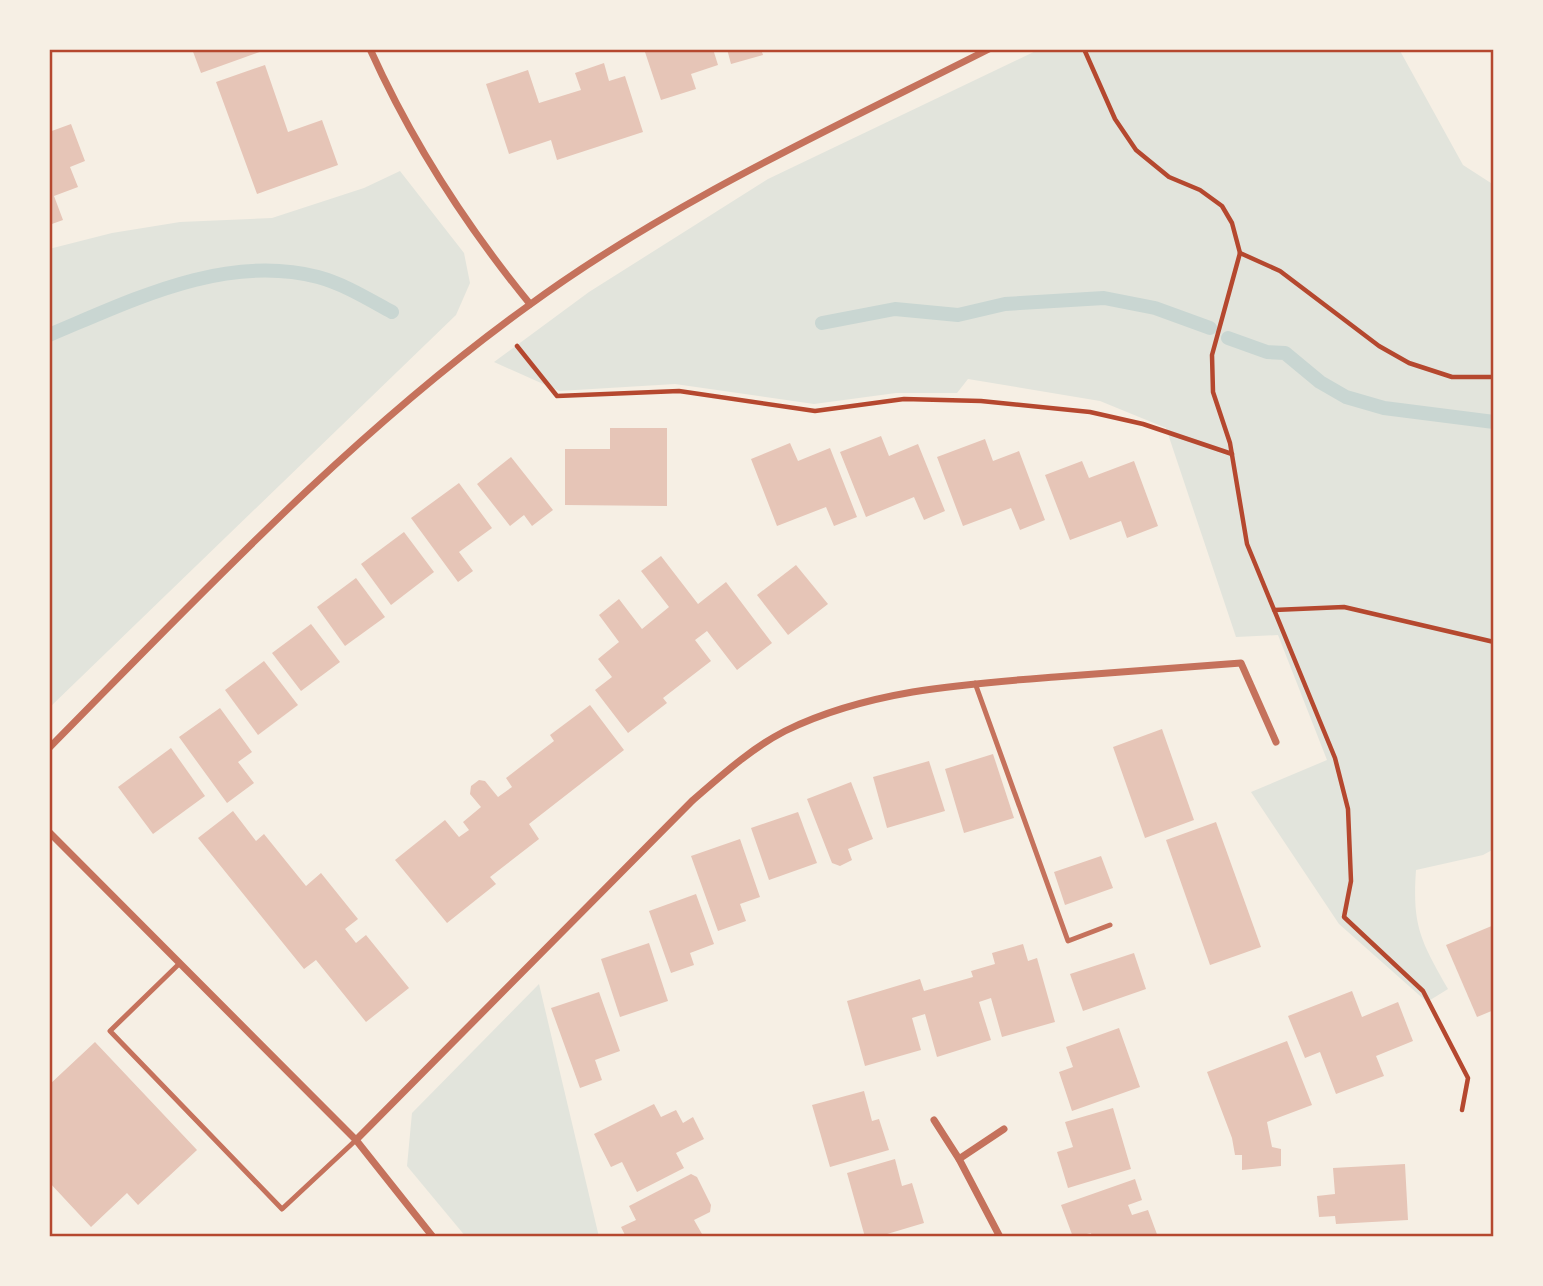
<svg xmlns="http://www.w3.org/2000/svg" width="1543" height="1286" viewBox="0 0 1543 1286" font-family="'Golos Text',sans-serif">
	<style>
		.green { fill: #e2e4dc }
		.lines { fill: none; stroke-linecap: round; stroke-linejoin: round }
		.stream { stroke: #c9d6d2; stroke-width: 14 }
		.building { fill: #e6c5b7 }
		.path { stroke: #b5482f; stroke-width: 4.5 }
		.service { stroke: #c5725c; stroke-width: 5 }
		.minor { stroke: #c5725c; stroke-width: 7 }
		.neatline { fill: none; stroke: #b5482f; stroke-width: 2.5 }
	</style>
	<rect width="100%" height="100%" fill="#f6efe4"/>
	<!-- green -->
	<g class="green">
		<path d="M 1040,49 L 1399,49 L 1463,165 L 1494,185 L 1494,849 L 1483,855 L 1416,870 C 1412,927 1421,941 1448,989 L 1427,1002 L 1339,924 L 1251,792 L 1327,760 L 1278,635 L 1236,637 L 1166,428 L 1100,401 L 968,379 L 957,393 L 896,393 L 814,404 L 675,384 L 559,391 L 494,362 L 589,292 L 768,179 Z"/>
		<path d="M 400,171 L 464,253 L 470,283 L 456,315 L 49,708 L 49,249 L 112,233 L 180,222 L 272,218 L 364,188 Z"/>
		<path d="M 539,984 L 599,1237 L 466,1237 L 407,1166 L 412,1113 Z"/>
	</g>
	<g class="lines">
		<!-- stream -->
		<g class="stream">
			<path d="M 822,323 L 895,309 L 958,315 L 1005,304 L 1104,298 L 1155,308 L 1210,328"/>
			<path d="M 49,335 C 133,300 225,253 318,277 C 344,284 368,299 392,312"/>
			<path d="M 1228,338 L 1267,352 L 1285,353 L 1320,382 L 1346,397 L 1384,408 L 1494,422"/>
		</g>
	</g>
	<!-- building -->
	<g class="building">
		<path d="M 192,49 L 268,49 L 201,73 Z"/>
		<path d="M 644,49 L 713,49 L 718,65 L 691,74 L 696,89 L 661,100 Z"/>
		<path d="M 727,49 L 761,49 L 763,55 L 731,64 Z"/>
		<path d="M 604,63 L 609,81 L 625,76 L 643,132 L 557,160 L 551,140 L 509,154 L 486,84 L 528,70 L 539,103 L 581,90 L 575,73 Z"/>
		<path d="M 265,65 L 288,132 L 322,120 L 338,165 L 257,194 L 216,82 Z"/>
		<path d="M 71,124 L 85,161 L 70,167 L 78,187 L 54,196 L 63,220 L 49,225 L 49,132 Z"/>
		<path d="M 610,428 L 667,428 L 667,506 L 565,505 L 565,449 L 610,449 Z"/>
		<path d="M 881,436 L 889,456 L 918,444 L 945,511 L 924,520 L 914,497 L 866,517 L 840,452 Z"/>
		<path d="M 985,439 L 993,461 L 1019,451 L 1045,520 L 1020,530 L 1011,508 L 963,526 L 937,457 Z"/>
		<path d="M 790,443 L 798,461 L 830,448 L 857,517 L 834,526 L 826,507 L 777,526 L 751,459 Z"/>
		<path d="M 511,457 L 553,510 L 532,526 L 524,515 L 510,526 L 477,484 Z"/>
		<path d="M 1082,461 L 1089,478 L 1134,461 L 1158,526 L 1127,538 L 1121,521 L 1070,540 L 1045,475 Z"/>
		<path d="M 459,483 L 492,528 L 459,552 L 473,571 L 458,582 L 411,518 Z"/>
		<path d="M 404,532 L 434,572 L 391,605 L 361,564 Z"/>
		<path d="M 661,556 L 698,604 L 726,582 L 772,643 L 737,670 L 707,631 L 695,640 L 711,661 L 663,698 L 667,703 L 628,733 L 595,690 L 612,677 L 598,659 L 619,642 L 599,615 L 619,599 L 642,629 L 669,607 L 641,571 Z"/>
		<path d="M 796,565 L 828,604 L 788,635 L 757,595 Z"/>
		<path d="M 356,578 L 385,617 L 345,646 L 317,607 Z"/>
		<path d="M 311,624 L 340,662 L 301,691 L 272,653 Z"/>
		<path d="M 264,661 L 298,705 L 258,735 L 225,690 Z"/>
		<path d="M 590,705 L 624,750 L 529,824 L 539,839 L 490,877 L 496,884 L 447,923 L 395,860 L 445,820 L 459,837 L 469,830 L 463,822 L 481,807 L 470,794 L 471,786 L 479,780 L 485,781 L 498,797 L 512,787 L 506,778 L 554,741 L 550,735 Z"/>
		<path d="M 220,708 L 252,752 L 238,762 L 254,783 L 227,803 L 179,737 Z"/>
		<path d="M 1162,729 L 1194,820 L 1145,838 L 1113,747 Z"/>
		<path d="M 171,748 L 205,796 L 153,834 L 118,787 Z"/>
		<path d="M 993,754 L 1014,818 L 964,833 L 945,769 Z"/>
		<path d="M 929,761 L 945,811 L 887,828 L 873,777 Z"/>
		<path d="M 851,782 L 873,839 L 848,849 L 852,860 L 840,866 L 832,863 L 807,799 Z"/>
		<path d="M 233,811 L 256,841 L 264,834 L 306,886 L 321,873 L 358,919 L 345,929 L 356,943 L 366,935 L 409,988 L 366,1022 L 316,960 L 304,969 L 198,838 Z"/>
		<path d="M 798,812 L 817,863 L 769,880 L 751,828 Z"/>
		<path d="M 1216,822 L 1261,947 L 1210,965 L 1166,840 Z"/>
		<path d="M 740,839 L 760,897 L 740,904 L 746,921 L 718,931 L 691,856 Z"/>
		<path d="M 1101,856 L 1113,888 L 1065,905 L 1054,872 Z"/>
		<path d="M 696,894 L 714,944 L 690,953 L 694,965 L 671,973 L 649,911 Z"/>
		<path d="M 1494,925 L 1494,1010 L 1477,1017 L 1446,945 Z"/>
		<path d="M 649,943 L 668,1001 L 620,1017 L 601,959 Z"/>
		<path d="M 1023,944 L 1028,961 L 1037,958 L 1055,1022 L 1002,1037 L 991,998 L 979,1002 L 991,1040 L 937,1057 L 925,1014 L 912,1018 L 921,1050 L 865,1066 L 847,1001 L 920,979 L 924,991 L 973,977 L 971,971 L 995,964 L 992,953 Z"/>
		<path d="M 1134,953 L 1146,989 L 1083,1011 L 1070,974 Z"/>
		<path d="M 1352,991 L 1362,1017 L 1398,1002 L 1413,1041 L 1376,1056 L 1384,1076 L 1336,1094 L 1320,1052 L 1305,1058 L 1288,1016 Z"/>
		<path d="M 599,992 L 620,1051 L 595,1060 L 602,1080 L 580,1088 L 551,1008 Z"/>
		<path d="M 1119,1028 L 1140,1087 L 1072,1111 L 1059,1072 L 1073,1067 L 1066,1047 Z"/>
		<path d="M 1287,1041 L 1312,1105 L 1267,1122 L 1272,1147 L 1281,1149 L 1281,1166 L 1242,1170 L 1242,1155 L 1235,1155 L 1232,1138 L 1207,1072 Z"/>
		<path d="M 95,1042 L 197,1150 L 138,1205 L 127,1193 L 91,1227 L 49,1182 L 49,1085 Z"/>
		<path d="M 864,1091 L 872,1121 L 879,1119 L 889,1150 L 830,1167 L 812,1105 Z"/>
		<path d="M 654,1104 L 661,1117 L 676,1110 L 683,1123 L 693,1117 L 704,1139 L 676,1153 L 684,1168 L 637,1192 L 622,1162 L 611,1167 L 594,1134 Z"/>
		<path d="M 1113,1108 L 1131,1169 L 1068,1188 L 1057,1152 L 1073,1147 L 1065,1122 Z"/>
		<path d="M 895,1159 L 902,1186 L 912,1183 L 924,1223 L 877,1237 L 865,1237 L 847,1173 Z"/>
		<path d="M 1405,1164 L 1408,1220 L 1336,1224 L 1335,1216 L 1319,1217 L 1317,1196 L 1335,1194 L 1333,1168 Z"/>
		<path d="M 691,1174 L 697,1177 L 711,1205 L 710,1212 L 694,1220 L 702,1234 L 697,1237 L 626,1237 L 621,1227 L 636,1220 L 629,1206 Z"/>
		<path d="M 1135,1179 L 1142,1200 L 1128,1205 L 1132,1215 L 1148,1210 L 1158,1237 L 1092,1237 L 1091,1233 L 1073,1237 L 1061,1205 Z"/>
	</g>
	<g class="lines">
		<!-- path -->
		<g class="path">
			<path d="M 1084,49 L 1115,119 L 1136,150 L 1169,177 L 1200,190 L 1222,206 L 1232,223 L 1240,253 L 1212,355 L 1213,392 L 1230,443 L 1247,544 L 1335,758 L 1348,809 L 1351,881 L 1344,917 L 1423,991 L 1468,1078 L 1462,1110"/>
			<path d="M 1240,253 L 1280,271 L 1379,346 L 1409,363 L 1452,377 L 1494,377"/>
			<path d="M 517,346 L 557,396 L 679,391 L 815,411 L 904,399 L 981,401 L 1090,412 L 1143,424 L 1232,454"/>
			<path d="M 1274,610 L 1344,607 L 1494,642"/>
		</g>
		<!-- service -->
		<g class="service">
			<path d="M 975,683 L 1068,941 L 1110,925"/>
			<path d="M 180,963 L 110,1031 L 282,1209 L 356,1140"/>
		</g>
		<!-- minor -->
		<g class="minor">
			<path d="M 370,49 C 411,140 467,227 530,304"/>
			<path d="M 49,748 C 201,594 352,433 528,306 C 670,202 833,128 989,49"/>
			<path d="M 49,832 L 356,1140 L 433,1237"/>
			<path d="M 934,1120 L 959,1159 L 1000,1237"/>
			<path d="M 356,1140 L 692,801 C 721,776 750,749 785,731 C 869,690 964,684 1055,677 C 1117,672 1179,668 1241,663 L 1276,742"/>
			<path d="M 959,1159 L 1004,1129"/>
		</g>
	</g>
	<!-- border -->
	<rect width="1543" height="1286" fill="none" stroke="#f6efe4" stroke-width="102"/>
	<rect x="51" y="51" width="1441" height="1184" class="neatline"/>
</svg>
